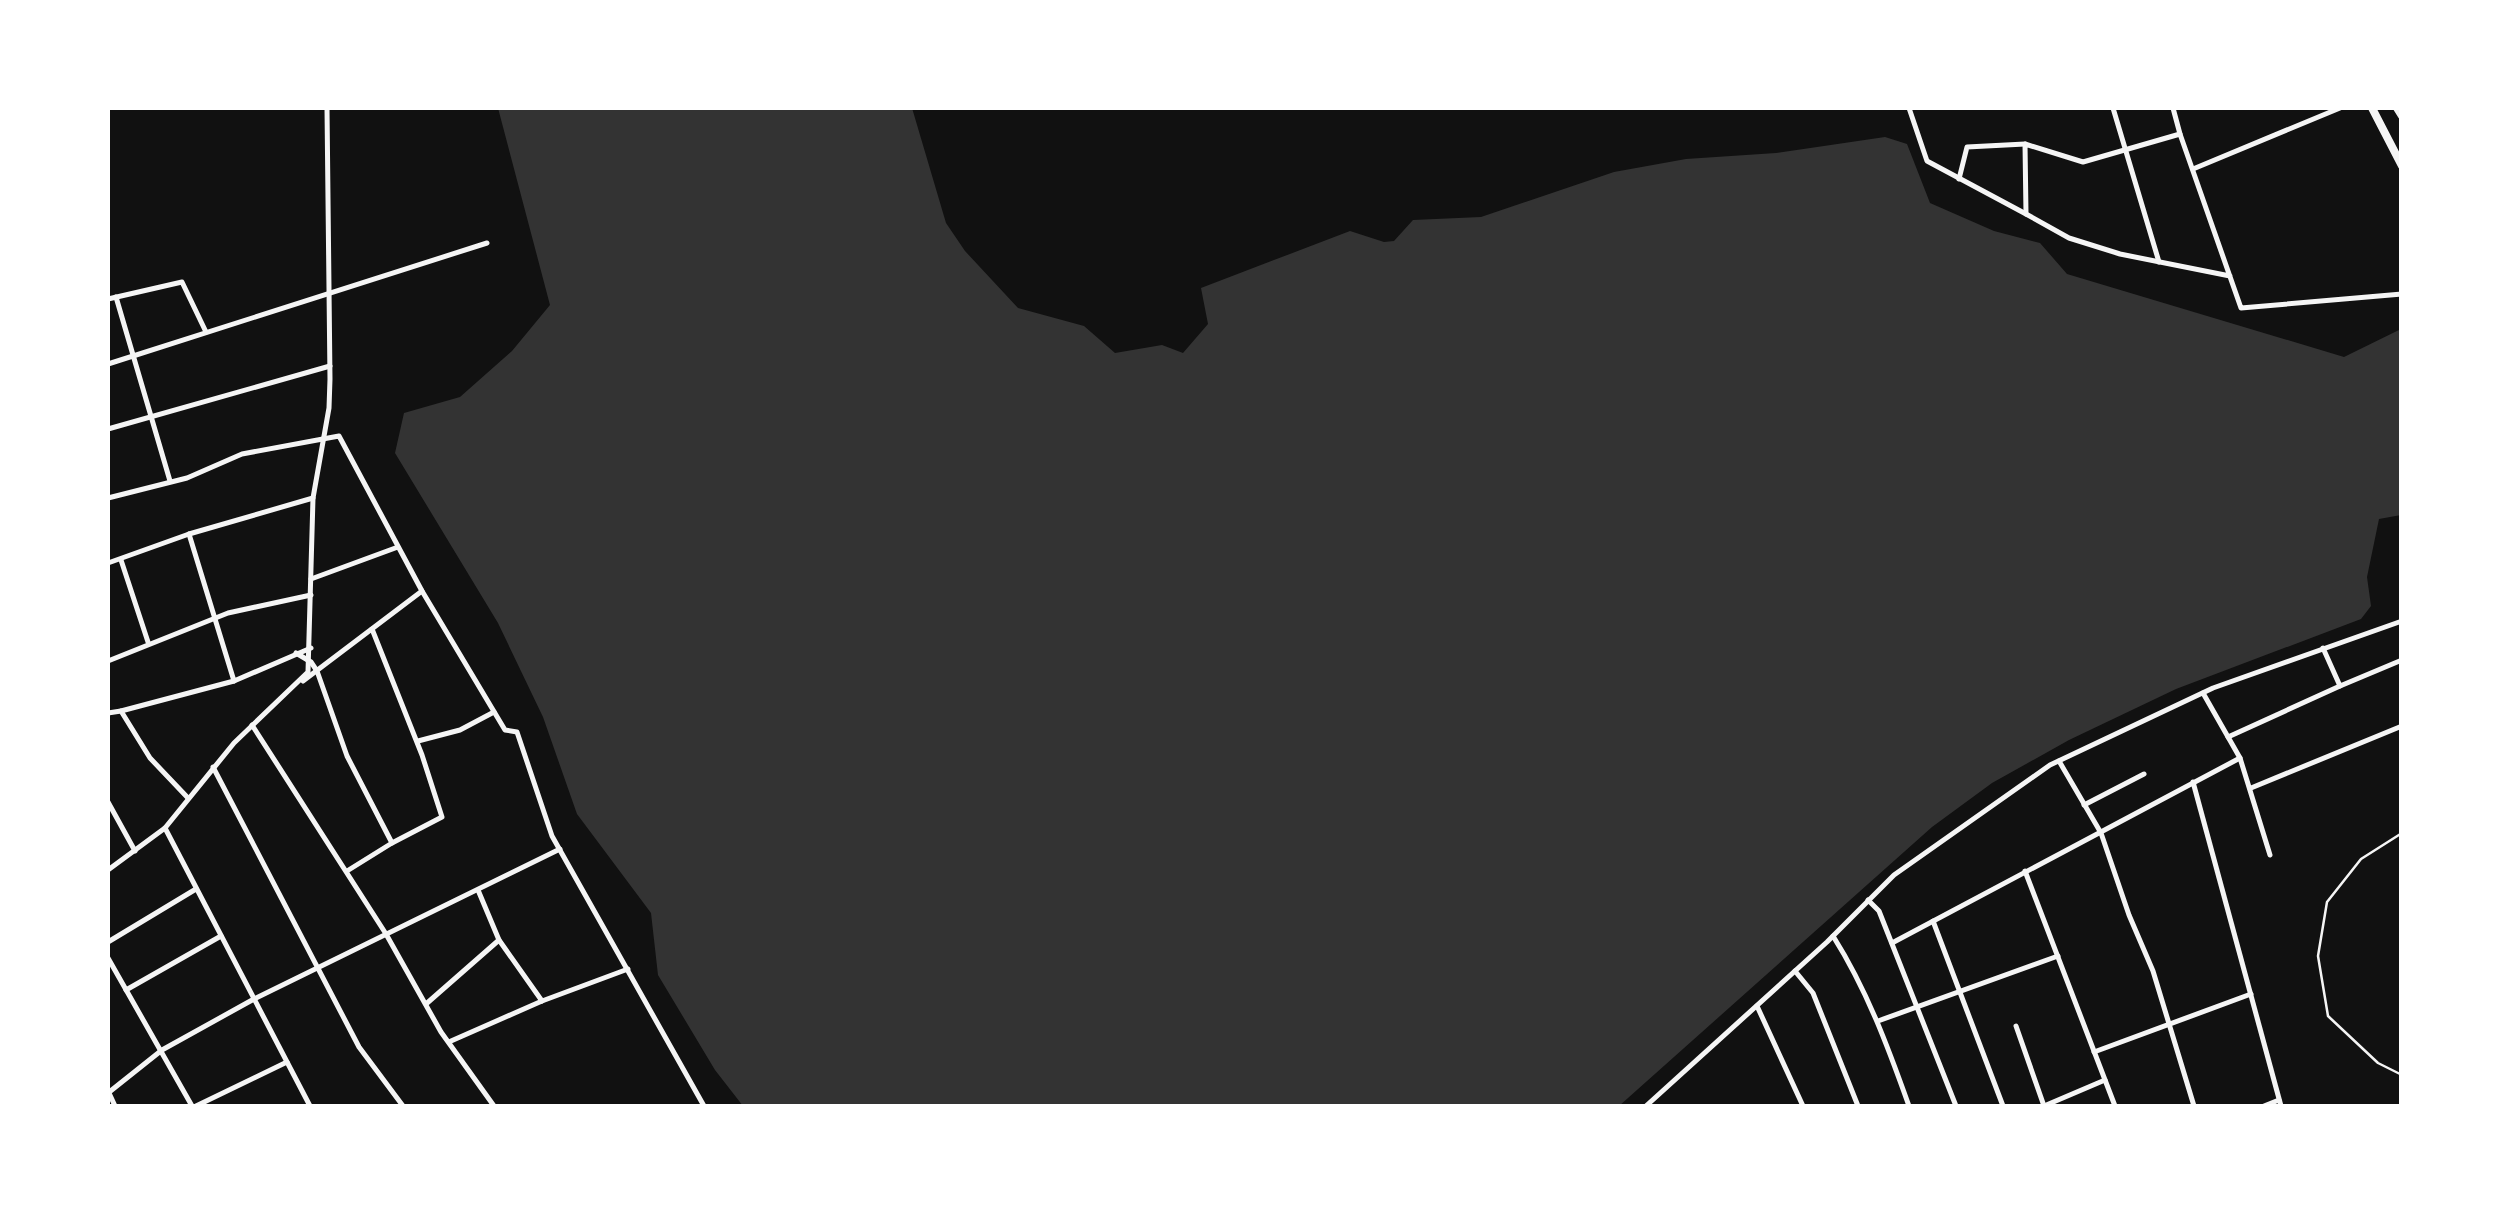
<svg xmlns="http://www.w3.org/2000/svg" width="2509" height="1214" viewBox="0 0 2509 1214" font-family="'Archivo Narrow',sans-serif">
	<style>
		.water { fill: #333 }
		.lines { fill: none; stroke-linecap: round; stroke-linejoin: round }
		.service { stroke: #f5f5f5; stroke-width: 2.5 }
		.minor { stroke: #f5f5f5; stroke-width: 5 }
		.trunk { stroke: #f5f5f5; stroke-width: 8 }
	</style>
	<rect width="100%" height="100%" fill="#111"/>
	<!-- water -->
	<path class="water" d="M 498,108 L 912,108 L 946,223 L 965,251 L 1018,308 L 1084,326 L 1115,353 L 1162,345 L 1183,353 L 1208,324 L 1201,288 L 1350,231 L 1384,242 L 1394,241 L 1413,220 L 1481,217 L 1614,172 L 1686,159 L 1776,153 L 1885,137 L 1907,144 L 1930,203 L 1994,231 L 2040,243 L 2067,274 L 2344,357 L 2401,329 L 2401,515 L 2379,519 L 2367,577 L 2371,606 L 2361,619 L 2176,689 L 2069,740 L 1992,783 L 1932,827 L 1619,1106 L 743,1106 L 715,1070 L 658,975 L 651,913 L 577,814 L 543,717 L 498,623 L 395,453 L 404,413 L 460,397 L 512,351 L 550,305 Z"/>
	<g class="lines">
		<!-- service -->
		<path class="service" d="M 2402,833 L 2361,859 L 2327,902 L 2318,956 L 2328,1016 L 2378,1063 L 2402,1075"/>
		<!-- minor -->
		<g class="minor">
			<path d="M 1909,108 L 1927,161 L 2026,214"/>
			<path d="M 2113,108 L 2159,262"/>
			<path d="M 2173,108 L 2180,134"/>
			<path d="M 2193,169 L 2340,108"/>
			<path d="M 1959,179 L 1967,147 L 2025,144"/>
			<path d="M 2230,276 L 2120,254 L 2069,238 L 2026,214 L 2025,144 L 2083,162 L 2180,134 L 2241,308 L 2402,294"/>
			<path d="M 116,297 L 170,481"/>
			<path d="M 108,299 L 182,282 L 206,332"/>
			<path d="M 108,364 L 487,243"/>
			<path d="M 108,429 L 330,366"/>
			<path d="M 108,498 L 187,478 L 242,454 L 339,436 L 422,591 L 505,730 L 517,732 L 552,836 L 704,1106"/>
			<path d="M 189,534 L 234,681 L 311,648"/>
			<path d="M 121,560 L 148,642"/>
			<path d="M 108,563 L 189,534 L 313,498"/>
			<path d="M 311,579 L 398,547"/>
			<path d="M 2323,648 L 2340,686 L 2402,660"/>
			<path d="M 296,653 L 311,662 L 317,671 L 347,756 L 392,843"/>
			<path d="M 108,661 L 228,613 L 311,595"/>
			<path d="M 303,681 L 422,591"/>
			<path d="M 2203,693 L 2240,758 L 2270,855"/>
			<path d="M 121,711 L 234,681"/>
			<path d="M 108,713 L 121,711 L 150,758 L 188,798"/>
			<path d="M 252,725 L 386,934 L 441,1032 L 494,1106"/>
			<path d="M 2228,737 L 2340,686"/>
			<path d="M 418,741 L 460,730 L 494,712"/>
			<path d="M 2059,761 L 2101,833 L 2129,915 L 2153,971 L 2194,1106"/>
			<path d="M 213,767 L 359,1047 L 403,1106"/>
			<path d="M 2193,782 L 2281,1106"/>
			<path d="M 2251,788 L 2402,726"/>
			<path d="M 108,802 L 135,851"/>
			<path d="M 2084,805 L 2144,774"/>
			<path d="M 165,828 L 310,1106"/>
			<path d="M 108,870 L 165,828 L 234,743 L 308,672 L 313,498 L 329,408 L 330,379 L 327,108"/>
			<path d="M 347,871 L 392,843 L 442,817 L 422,755 L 372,629"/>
			<path d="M 2025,871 L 2115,1106"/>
			<path d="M 1868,900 L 1879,911 L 1956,1106"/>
			<path d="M 1933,921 L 2003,1106"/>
			<path d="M 1833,936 C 1867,990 1888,1047 1909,1106"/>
			<path d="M 499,940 L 542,1001"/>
			<path d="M 108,942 L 196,889"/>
			<path d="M 1892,943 L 2240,758"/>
			<path d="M 108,958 L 192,1106"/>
			<path d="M 1795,971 L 1813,993 L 1858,1106"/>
			<path d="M 126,990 L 221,936"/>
			<path d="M 426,1004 L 499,940 L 478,890"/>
			<path d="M 1757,1006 L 1803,1106"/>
			<path d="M 1878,1021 L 2058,956"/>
			<path d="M 2016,1026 L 2044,1106"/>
			<path d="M 451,1041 L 542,1001 L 628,969"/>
			<path d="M 2094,1052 L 2251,994"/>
			<path d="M 108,1093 L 162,1050 L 254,999 L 560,849"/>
			<path d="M 109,1093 L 115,1106"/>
			<path d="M 196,1106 L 287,1062"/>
			<path d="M 1646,1106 L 1827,942 L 1894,875 L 2050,765 L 2213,688 L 2402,621"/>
			<path d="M 2044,1106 L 2105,1080"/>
			<path d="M 2264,1106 L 2279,1100"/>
		</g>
		<!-- trunk -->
		<g class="trunk">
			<path d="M 2372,108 L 2402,166"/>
			<path d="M 2397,108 L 2402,116"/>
		</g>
	</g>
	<!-- border -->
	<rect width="2509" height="1214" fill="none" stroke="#ffffff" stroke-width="220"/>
</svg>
